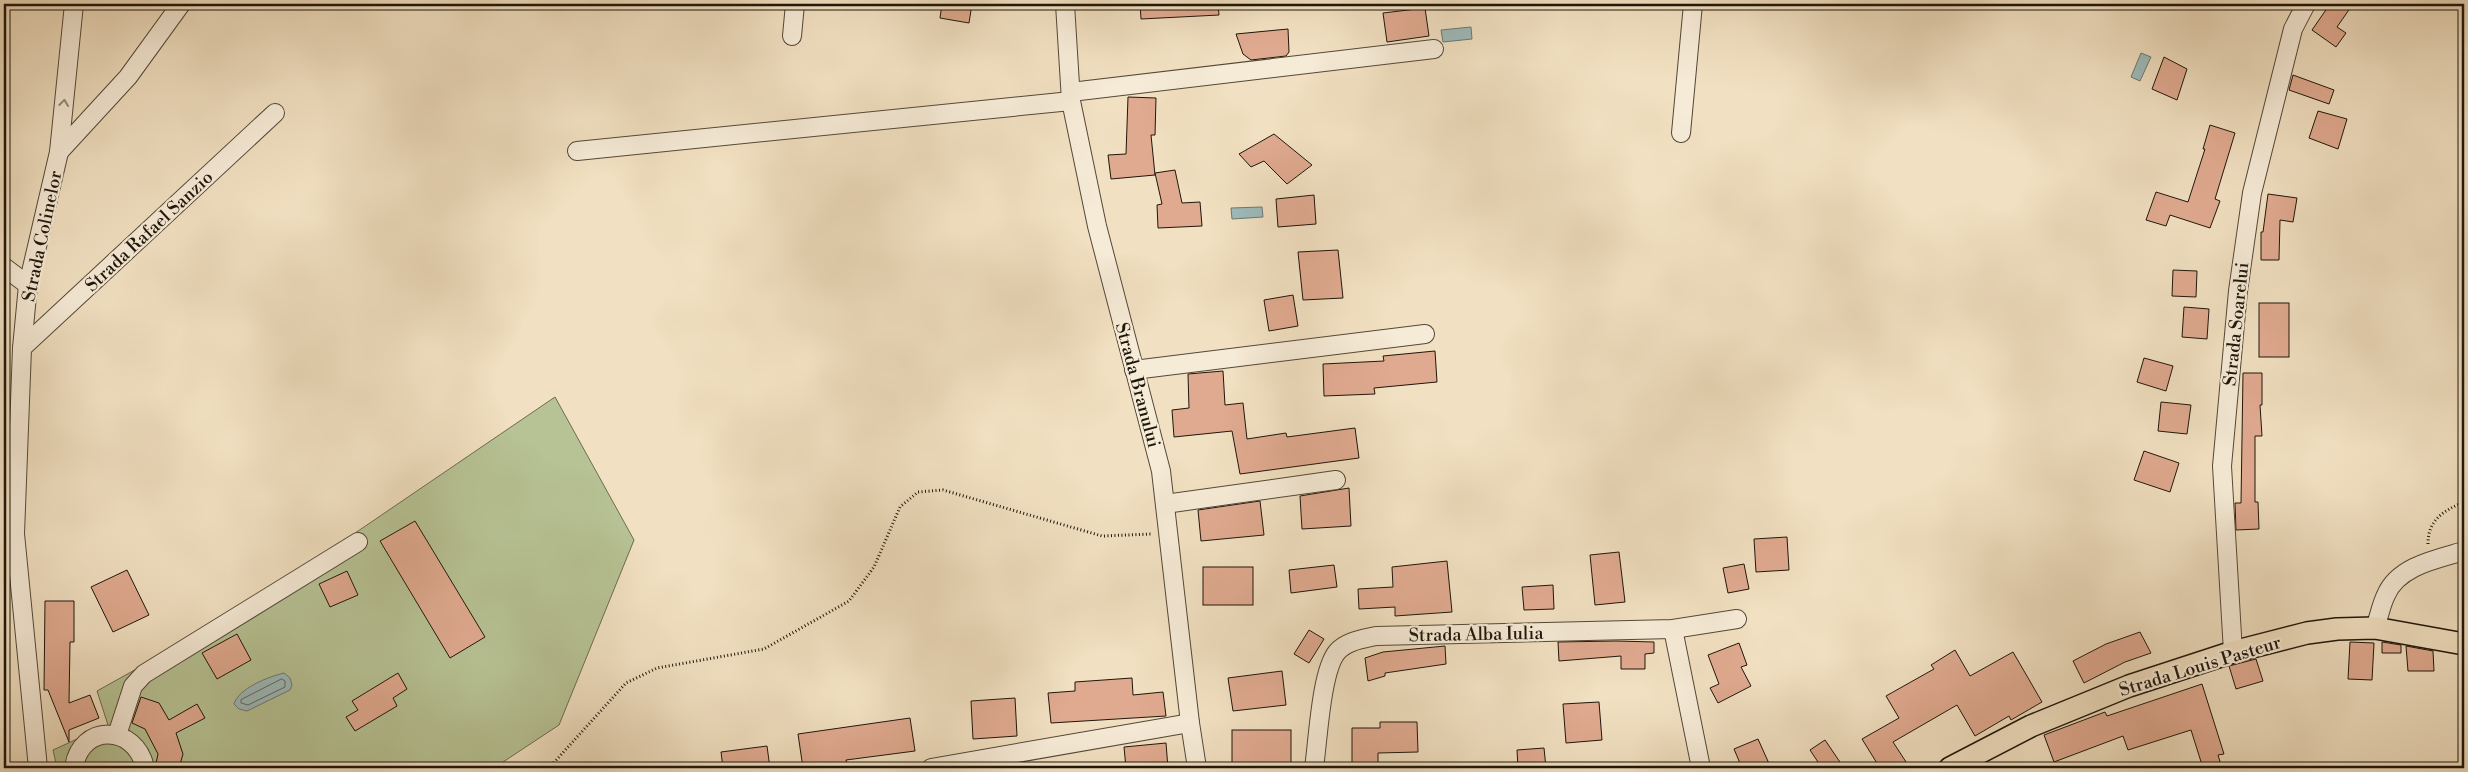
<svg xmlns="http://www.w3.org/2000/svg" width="2468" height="772" viewBox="0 0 2468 772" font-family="'Libre Bodoni',serif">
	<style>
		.green { fill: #b7c395; stroke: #6b6c50 }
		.water { fill: #9ebbbc; stroke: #6b7975 }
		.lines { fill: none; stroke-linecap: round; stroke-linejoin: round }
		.shore { stroke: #5e6864; stroke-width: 1 }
		.building { fill: #e0aa90; stroke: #1f160b }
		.minor-casing { stroke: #544838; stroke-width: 20 }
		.major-casing { stroke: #1f160b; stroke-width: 24 }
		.path { stroke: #1f160b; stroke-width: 3; stroke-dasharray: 1 2.5; stroke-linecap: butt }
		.minor { stroke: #f6ebd7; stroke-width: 18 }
		.major { stroke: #f1e0c1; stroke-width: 21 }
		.oneway { stroke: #958b7b }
		.labels { text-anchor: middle; stroke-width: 4.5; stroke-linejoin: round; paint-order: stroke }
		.street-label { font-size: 18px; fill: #1f160b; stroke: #f6ebd7 }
	</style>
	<rect width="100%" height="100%" fill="#f1e0c1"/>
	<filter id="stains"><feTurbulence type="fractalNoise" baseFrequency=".004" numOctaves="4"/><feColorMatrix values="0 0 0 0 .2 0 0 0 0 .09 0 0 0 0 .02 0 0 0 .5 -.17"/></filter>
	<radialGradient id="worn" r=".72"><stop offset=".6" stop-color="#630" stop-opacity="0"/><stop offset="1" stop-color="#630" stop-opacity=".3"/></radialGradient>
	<!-- green -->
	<path class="green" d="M 555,397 L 634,540 L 559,725 L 494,768 L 57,768 L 53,750 L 108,725 L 97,691 L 242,610 Z"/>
	<!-- water -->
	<g class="water">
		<path d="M 1471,27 L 1472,39 L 1443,42 L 1441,30 Z"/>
		<path d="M 2141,53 L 2151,57 L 2140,81 L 2131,77 Z"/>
		<path d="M 1262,207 L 1263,217 L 1232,219 L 1231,208 Z"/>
		<path d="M 284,673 L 290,678 L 292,685 L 290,690 L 247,711 L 239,709 L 234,704 C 239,688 268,677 284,673 Z"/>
	</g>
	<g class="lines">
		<!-- shore -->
		<path class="shore" d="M 282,679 L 285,681 L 285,687 L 248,705 L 241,703 L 241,700 Z"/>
	</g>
	<!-- building -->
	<g class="building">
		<path d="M 942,4 L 972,4 L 969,23 L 940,18 Z"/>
		<path d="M 1140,4 L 1218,4 L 1219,15 L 1141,19 Z"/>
		<path d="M 2330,4 L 2353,4 L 2337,27 L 2346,33 L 2336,47 L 2312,30 Z"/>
		<path d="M 1425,8 L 1429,36 L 1387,42 L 1383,13 Z"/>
		<path d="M 1288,29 L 1289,52 L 1286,56 L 1251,60 L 1243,54 L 1236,34 Z"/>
		<path d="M 2164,57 L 2187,69 L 2177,100 L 2152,89 Z"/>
		<path d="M 2293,75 L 2334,90 L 2329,104 L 2289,90 Z"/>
		<path d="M 1128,97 L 1156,98 L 1155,135 L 1151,135 L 1155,175 L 1111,179 L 1108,155 L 1126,154 Z"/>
		<path d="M 2318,111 L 2347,119 L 2338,149 L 2309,138 Z"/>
		<path d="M 2210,125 L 2235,133 L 2215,199 L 2220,201 L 2210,228 L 2170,215 L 2166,226 L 2146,220 L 2156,192 L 2188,202 L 2205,149 L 2203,149 Z"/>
		<path d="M 1274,134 L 1312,165 L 1287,184 L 1264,161 L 1251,167 L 1239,154 Z"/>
		<path d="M 1175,170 L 1182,203 L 1200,202 L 1202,226 L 1158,228 L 1157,205 L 1162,204 L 1155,173 Z"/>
		<path d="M 2268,194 L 2297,198 L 2293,222 L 2280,220 L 2279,260 L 2261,260 L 2261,232 L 2263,232 Z"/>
		<path d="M 1314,195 L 1316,224 L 1278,227 L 1276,199 Z"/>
		<path d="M 1338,250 L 1343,298 L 1303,300 L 1298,252 Z"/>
		<path d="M 2173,270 L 2197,271 L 2196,297 L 2172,296 Z"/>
		<path d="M 1293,295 L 1298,326 L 1269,331 L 1264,300 Z"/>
		<rect x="2259" y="303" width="30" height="54"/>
		<path d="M 2184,307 L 2209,309 L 2207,339 L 2182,337 Z"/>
		<path d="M 1435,351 L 1437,382 L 1374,388 L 1375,394 L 1324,396 L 1323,364 L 1384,361 L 1383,356 Z"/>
		<path d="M 2144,358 L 2173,366 L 2166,391 L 2137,382 Z"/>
		<path d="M 1223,371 L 1225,405 L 1243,403 L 1247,439 L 1286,433 L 1287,437 L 1355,428 L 1359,458 L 1240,474 L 1232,431 L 1174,437 L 1172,410 L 1189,408 L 1188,374 Z"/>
		<path d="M 2243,373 L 2262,373 L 2262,405 L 2260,405 L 2262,436 L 2255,436 L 2255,502 L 2258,502 L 2259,529 L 2236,530 L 2235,503 L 2241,503 Z"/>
		<path d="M 2161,402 L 2191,405 L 2187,434 L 2158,431 Z"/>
		<path d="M 2144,451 L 2179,463 L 2170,492 L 2134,480 Z"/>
		<path d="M 1349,488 L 1351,526 L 1302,529 L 1300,496 Z"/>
		<path d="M 1260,501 L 1264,535 L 1201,541 L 1198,510 Z"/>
		<path d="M 415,521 L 485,637 L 450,658 L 380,541 Z"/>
		<path d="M 1787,537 L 1789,570 L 1756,572 L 1754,539 Z"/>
		<path d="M 1619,552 L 1625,602 L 1595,605 L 1590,555 Z"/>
		<path d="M 1447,561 L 1452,612 L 1395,616 L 1395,607 L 1359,609 L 1358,589 L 1393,587 L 1392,567 Z"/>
		<path d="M 1744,564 L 1749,589 L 1728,593 L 1723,568 Z"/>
		<path d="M 1334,565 L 1337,587 L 1291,593 L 1289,570 Z"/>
		<rect x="1203" y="567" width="50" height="38"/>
		<path d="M 127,570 L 149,615 L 113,632 L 91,587 Z"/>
		<path d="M 347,571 L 358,595 L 330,607 L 319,584 Z"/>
		<path d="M 1553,585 L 1554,609 L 1524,610 L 1522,587 Z"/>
		<path d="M 45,601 L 74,601 L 74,642 L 70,642 L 69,703 L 90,695 L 99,718 L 69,730 L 69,742 L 48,690 L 44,690 Z"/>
		<path d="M 1309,630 L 1324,639 L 1309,663 L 1294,654 Z"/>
		<path d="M 2140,632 L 2151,653 L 2125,662 L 2084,683 L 2073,661 L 2106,644 Z"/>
		<path d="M 237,634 L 251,660 L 217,679 L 202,653 Z"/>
		<path d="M 1616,641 L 1654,642 L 1654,653 L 1645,654 L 1645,669 L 1621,669 L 1621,656 L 1559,661 L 1558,642 Z"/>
		<path d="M 2350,642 L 2374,643 L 2372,680 L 2348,679 Z"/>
		<path d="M 2382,642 L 2401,645 L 2401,653 L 2382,653 Z"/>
		<path d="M 1739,643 L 1747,665 L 1741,667 L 1751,686 L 1718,703 L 1710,688 L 1719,684 L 1708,655 Z"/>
		<path d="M 1445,646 L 1446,664 L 1385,673 L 1385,676 L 1368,681 L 1365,658 L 1383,652 Z"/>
		<path d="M 2406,646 L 2433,651 L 2434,671 L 2408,671 Z"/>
		<path d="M 1955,650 L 1970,676 L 2013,652 L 2042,702 L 2011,720 L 2009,716 L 1975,736 L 1957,705 L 1893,742 L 1910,768 L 1880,768 L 1862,739 L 1899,718 L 1886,696 L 1934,669 L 1931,665 Z"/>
		<path d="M 2256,659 L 2263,681 L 2236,689 L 2229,666 Z"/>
		<path d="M 1282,671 L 1286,705 L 1233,711 L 1228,678 Z"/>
		<path d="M 398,673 L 407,689 L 393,698 L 397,706 L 355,731 L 346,717 L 358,710 L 352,701 Z"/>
		<path d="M 1132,678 L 1133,695 L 1163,692 L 1166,716 L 1051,723 L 1048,693 L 1075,691 L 1075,682 Z"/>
		<path d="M 2202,684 L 2224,754 L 2218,755 L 2222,768 L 2203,768 L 2191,730 L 2128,750 L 2123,736 L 2054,762 L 2044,735 L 2105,712 L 2107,716 Z"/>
		<path d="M 141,697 L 159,703 L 169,720 L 197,704 L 205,718 L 176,733 L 183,754 L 179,768 L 155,768 L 158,754 L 145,729 L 132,723 Z"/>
		<path d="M 1015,698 L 1017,736 L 973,739 L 971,701 Z"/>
		<path d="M 1599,702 L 1602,740 L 1566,743 L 1563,704 Z"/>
		<path d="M 910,718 L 915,751 L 846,760 L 847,764 L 803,768 L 798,734 Z"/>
		<path d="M 1380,722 L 1417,722 L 1418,752 L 1378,753 L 1378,768 L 1352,768 L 1352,728 L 1380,728 Z"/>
		<rect x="1232" y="730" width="59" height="36"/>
		<path d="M 1758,739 L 1771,768 L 1742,768 L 1734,749 Z"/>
		<path d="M 1825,740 L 1844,768 L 1822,768 L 1810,750 Z"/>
		<path d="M 1166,743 L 1168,768 L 1126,768 L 1124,747 Z"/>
		<path d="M 767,746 L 770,768 L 723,768 L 721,752 Z"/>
		<path d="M 1544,748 L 1546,768 L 1518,768 L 1517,750 Z"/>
	</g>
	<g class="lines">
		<!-- minor casing -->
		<g class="minor-casing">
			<g id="minor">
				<path d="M 1065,4 L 1071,101 L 1097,226 L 1161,471 L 1190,723 L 1197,768"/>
				<path d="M 792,36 L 795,4"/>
				<path d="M 1071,92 L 1434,49"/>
				<path d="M 1681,133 L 1693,4"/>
				<path d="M 577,151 L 1071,101"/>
				<path d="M 59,152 L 128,77 L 181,4"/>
				<path d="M 4,267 L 28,285"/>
				<path d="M 22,348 L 275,113"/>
				<path d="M 1134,370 L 1425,334"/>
				<path d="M 1165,504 L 1336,480"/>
				<path d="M 2375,628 C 2379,617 2381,605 2386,595 C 2398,566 2437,559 2464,551"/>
				<path d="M 1673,629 L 1701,768"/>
				<path d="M 2233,652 L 2222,466 L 2238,291 L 2252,193 L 2293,29 L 2306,4"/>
				<path d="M 117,735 L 133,686 L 144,674 L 358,542"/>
				<path d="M 38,768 L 15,534 L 22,348 L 28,285 L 59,152 L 74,4"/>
				<path d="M 74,768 C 80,723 136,724 145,768"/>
				<path d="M 931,768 L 1190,723"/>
				<path d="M 1314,768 C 1318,741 1321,671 1337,652 C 1346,641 1363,639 1376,636 L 1673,629 L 1737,619"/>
			</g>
		</g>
		<!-- major casing -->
		<g class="major-casing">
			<path id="major" d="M 1950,768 L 2031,726 L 2129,686 L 2233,652 L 2307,633 L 2337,629 L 2375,628 L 2464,644"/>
		</g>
		<!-- path -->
		<g class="path">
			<path d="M 2428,544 C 2428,520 2443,511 2464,502"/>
			<path d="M 549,768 L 626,683 L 657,668 L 764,649 L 849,601 L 874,567 L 900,507 L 918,492 L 943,490 L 1102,536 L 1152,534"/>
		</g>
		<!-- minor -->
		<use href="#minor" class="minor"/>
		<!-- major -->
		<use href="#major" class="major"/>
	</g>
	<!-- one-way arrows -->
	<defs><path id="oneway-chevron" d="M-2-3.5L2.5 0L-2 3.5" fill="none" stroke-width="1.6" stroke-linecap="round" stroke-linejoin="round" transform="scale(1.25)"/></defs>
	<use class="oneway" href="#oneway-chevron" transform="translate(64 103) rotate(-84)"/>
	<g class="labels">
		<!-- street labels -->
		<g class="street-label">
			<text transform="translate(149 231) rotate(-43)" y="6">Strada Rafael Sanzio</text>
			<text transform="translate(42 236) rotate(-78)" y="6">Strada Colinelor</text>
			<text transform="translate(2236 324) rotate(-84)" y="6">Strada Soarelui</text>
			<text transform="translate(1138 385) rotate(75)" y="6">Strada Branului</text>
			<text transform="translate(1476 634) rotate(-1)" y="6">Strada Alba Iulia</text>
			<text transform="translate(2200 666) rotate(-17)" y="6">Strada Louis Pasteur</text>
		</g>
	</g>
	<!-- margin -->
	<rect width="2468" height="772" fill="none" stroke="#f1e0c1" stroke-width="20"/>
	<rect x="5" y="5" width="2458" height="762" fill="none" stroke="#1f160b" stroke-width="2.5"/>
	<rect x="10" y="10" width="2448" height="752" fill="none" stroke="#1f160b"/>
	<rect width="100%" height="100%" filter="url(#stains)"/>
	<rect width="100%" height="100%" fill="url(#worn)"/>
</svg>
